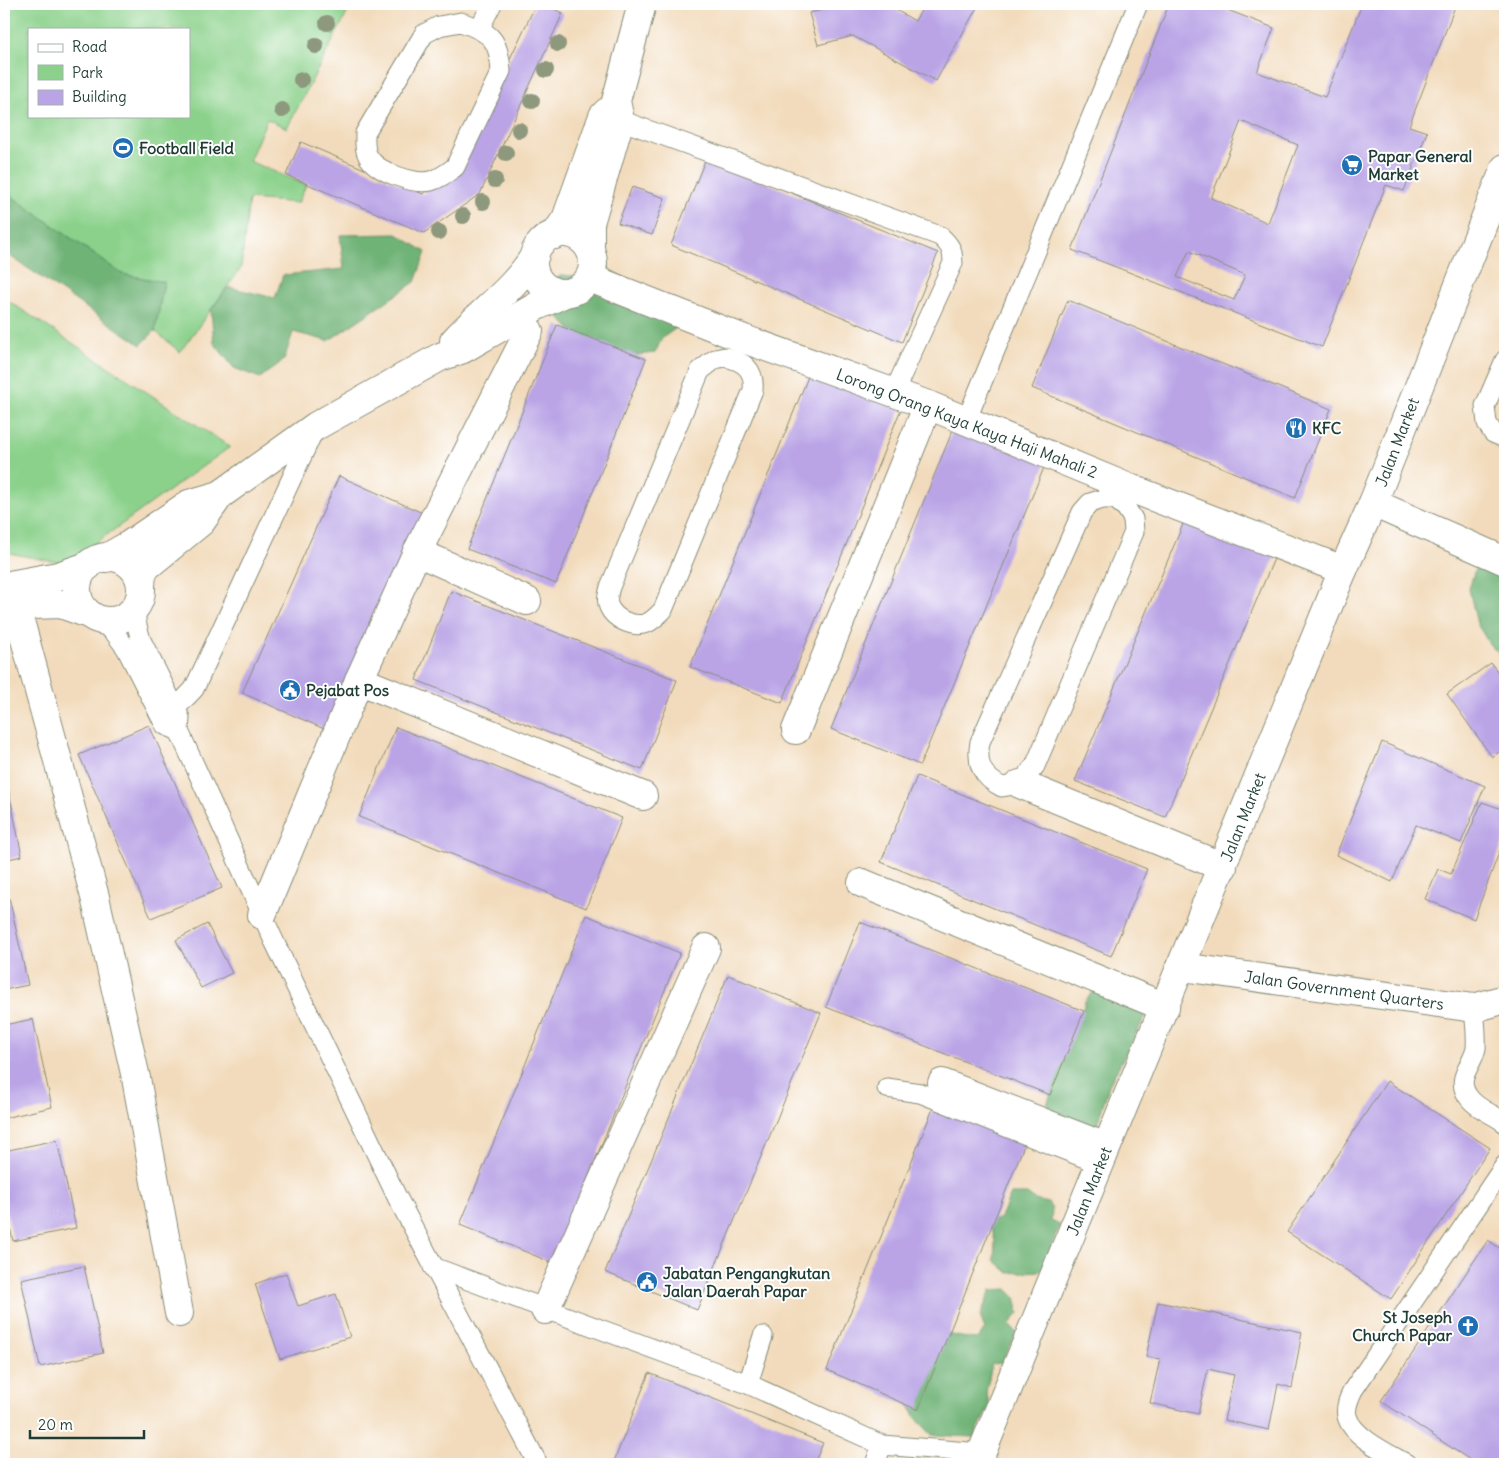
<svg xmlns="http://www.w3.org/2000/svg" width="1509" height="1468" viewBox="0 0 1509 1468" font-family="Delius,sans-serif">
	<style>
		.green { fill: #8bd18b; stroke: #558760; fill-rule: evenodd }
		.forest { fill: #70b377; stroke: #487856 }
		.building { fill: #baa4e6; fill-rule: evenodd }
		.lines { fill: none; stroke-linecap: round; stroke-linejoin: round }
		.service-casing { stroke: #888c78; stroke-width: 21 }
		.pedestrian-casing { stroke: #888c78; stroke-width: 30 }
		.minor-casing { stroke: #888c78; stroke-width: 30 }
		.tertiary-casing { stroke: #888c78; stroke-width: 30 }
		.secondary-casing { stroke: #888c78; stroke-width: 30 }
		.service { stroke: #fff; stroke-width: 19 }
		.pedestrian { stroke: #fff; stroke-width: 28 }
		.minor { stroke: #fff; stroke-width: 28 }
		.tertiary { stroke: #fff; stroke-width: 28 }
		.secondary { stroke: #fff; stroke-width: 28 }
		.tree { fill: #8d987d }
		.labels { text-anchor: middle; stroke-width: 4; stroke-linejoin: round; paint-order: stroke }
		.poi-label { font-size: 16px; font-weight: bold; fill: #1f3d34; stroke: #fff; text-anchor: start }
		.street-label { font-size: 16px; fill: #1f3d34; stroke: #fff }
	</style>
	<rect width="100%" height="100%" fill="#fff"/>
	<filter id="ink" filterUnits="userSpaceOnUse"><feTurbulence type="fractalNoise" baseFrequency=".02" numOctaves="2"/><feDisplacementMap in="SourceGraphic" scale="10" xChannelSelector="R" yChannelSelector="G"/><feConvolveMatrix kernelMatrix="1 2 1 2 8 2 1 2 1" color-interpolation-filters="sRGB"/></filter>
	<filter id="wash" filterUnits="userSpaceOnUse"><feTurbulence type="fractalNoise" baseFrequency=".0096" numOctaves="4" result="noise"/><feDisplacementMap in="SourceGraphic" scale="20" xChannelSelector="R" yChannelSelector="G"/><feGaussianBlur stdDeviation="1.12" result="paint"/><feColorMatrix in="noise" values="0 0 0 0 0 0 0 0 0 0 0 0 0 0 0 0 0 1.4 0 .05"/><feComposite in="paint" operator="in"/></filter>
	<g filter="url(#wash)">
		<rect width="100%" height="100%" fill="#f2dbbc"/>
		<!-- green -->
		<g class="green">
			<path d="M 4,4 L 352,4 L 287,128 L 267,119 L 249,161 L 306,185 L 298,203 L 249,199 L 241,268 L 180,352 L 155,331 L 164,282 L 122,274 L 4,191 ZM 29,29 L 189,29 L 189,116 L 29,116 Z"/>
			<path d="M 4,298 L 230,447 L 66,564 L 4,552 Z"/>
		</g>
		<!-- forest -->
		<g class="forest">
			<path d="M 4,191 L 122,274 L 164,282 L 155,331 L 141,345 L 4,252 Z"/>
			<path d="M 397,234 L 426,252 L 415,282 L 328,341 L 293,332 L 284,360 L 260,378 L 234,368 L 214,343 L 211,310 L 228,287 L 275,298 L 283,275 L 344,269 L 340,235 Z"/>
			<path d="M 607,268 L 679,310 L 675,329 L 662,338 L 655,353 L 636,355 L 597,345 L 570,329 L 557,315 L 544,304 L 543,292 L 549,282 L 563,275 L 590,278 Z"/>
			<path d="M 1505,549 L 1505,660 L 1490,645 L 1477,624 L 1469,589 L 1475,569 L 1492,552 Z"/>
			<path d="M 1094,990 L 1145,1002 L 1146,1015 L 1109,1085 L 1097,1125 L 1084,1151 L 1042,1121 L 1071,1030 L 1079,1022 L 1085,1001 Z"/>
			<path d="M 1011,1194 L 1027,1194 L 1035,1200 L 1048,1203 L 1052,1209 L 1051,1221 L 1060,1225 L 1041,1271 L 1009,1273 L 994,1260 L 995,1241 L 990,1223 L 1001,1217 Z"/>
			<path d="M 1007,1289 L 1015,1297 L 1019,1313 L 1009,1325 L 1017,1333 L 1002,1363 L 992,1364 L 986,1392 L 990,1405 L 974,1437 L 932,1435 L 917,1419 L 909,1406 L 942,1334 C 954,1334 965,1339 978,1339 L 985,1329 L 980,1316 L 991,1290 Z"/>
		</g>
		<g id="blocks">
			<!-- building -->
			<g class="building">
				<path d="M 536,4 L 541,4 L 563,13 L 480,194 L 424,233 L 286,175 L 301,142 L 423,194 L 458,168 Z"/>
				<path d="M 842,4 L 890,4 L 889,6 L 915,21 L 922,9 L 912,4 L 979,4 L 936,81 L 853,36 L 818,45 L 809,13 L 841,6 Z"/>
				<path d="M 1169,4 L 1212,4 L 1274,28 L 1257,72 L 1325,97 L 1362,4 L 1456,4 L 1409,126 L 1427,132 L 1404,191 L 1386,185 L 1322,347 L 1072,250 ZM 1241,121 L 1298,145 L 1268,223 L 1211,198 ZM 1189,251 L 1245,275 L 1234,300 L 1177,277 Z"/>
				<path d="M 706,158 L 938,253 L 902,342 L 671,245 Z"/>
				<path d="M 632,187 L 665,198 L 652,235 L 618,223 Z"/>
				<path d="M 1068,300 L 1331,409 L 1295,498 L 1032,388 Z"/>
				<path d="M 557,325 L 646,359 L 556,584 L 467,549 Z"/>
				<path d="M 812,367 L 903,404 L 782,703 L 690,667 Z"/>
				<path d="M 956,422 L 1048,458 L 920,765 L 831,729 Z"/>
				<path d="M 339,476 L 425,514 L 329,731 L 242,693 Z"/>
				<path d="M 1186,517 L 1276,554 L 1165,817 L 1075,781 Z"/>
				<path d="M 451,591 L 677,680 L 642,770 L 416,680 Z"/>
				<path d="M 1491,663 L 1505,682 L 1505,748 L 1492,757 L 1447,694 Z"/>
				<path d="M 149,725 L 222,888 L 151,918 L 79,755 Z"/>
				<path d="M 396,727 L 622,818 L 586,908 L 359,817 Z"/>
				<path d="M 1382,742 L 1485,786 L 1461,843 L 1416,825 L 1392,882 L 1336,855 Z"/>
				<path d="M 917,776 L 1147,869 L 1111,956 L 881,862 Z"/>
				<path d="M 8,787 L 22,856 L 4,860 L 4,788 Z"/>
				<path d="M 1482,802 L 1505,810 L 1505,837 L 1474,919 L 1425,899 L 1438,869 L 1451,874 Z"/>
				<path d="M 9,897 L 28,985 L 4,990 L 4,899 Z"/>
				<path d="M 586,915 L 680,953 L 553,1263 L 460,1225 Z"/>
				<path d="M 860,922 L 1084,1011 L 1050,1095 L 826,1007 Z"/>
				<path d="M 207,924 L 232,973 L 201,988 L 176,940 Z"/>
				<path d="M 728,975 L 821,1013 L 697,1310 L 605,1272 Z"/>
				<path d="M 33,1019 L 52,1107 L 4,1118 L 4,1025 Z"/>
				<path d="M 1387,1081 L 1490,1148 L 1391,1299 L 1287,1232 Z"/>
				<path d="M 934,1106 L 1025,1143 L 918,1410 L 827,1370 Z"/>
				<path d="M 57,1140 L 76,1228 L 13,1241 L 4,1200 L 4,1151 Z"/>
				<path d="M 1488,1240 L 1505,1252 L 1505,1464 L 1476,1464 L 1381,1401 Z"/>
				<path d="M 84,1266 L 103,1353 L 40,1367 L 21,1279 Z"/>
				<path d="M 286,1273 L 298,1306 L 336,1294 L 350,1337 L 280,1359 L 255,1284 Z"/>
				<path d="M 1158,1302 L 1302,1332 L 1292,1388 L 1278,1384 L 1269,1430 L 1224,1420 L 1234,1375 L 1208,1369 L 1198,1414 L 1150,1403 L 1160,1359 L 1146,1357 Z"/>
				<path d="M 649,1373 L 823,1443 L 814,1464 L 613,1464 Z"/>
			</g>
		</g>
	</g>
	<g filter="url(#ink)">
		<use href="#blocks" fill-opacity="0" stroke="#888c78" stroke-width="1"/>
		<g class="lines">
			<!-- service casing -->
			<g class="service-casing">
				<g id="service">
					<path d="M 461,22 C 491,33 499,39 501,71 L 455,167 C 447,173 441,178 431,181 C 415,185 376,172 368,156 C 364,149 365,141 365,133 L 424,34 L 439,26 Z"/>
					<path d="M 479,29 L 492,4"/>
					<path d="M 620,120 L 940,236 C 950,245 953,250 953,263 L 894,392"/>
					<path d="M 725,357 C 744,361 755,369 753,390 L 663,610 C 658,615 654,620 647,623 C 634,628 615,620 609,607 C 606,601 608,594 610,587 L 700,371 L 715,359 Z"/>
					<path d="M 1505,360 L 1485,406 L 1487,423 L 1493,433 L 1505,438"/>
					<path d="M 966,421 L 1138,4"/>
					<path d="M 1103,499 L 1115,499 L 1126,508 L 1133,519 L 1134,532 L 1035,766 L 1020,784 L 1002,787 C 982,777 976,764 980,742 L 1082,512 L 1090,503 Z"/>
					<path d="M 136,605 L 136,622 L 141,640 L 180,718 L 179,731 L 274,941 L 397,1197 L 538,1464"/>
					<path d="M 98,619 L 114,632 L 126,648 L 165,725 L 179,731"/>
					<path d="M 175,709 L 194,689 L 314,430"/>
					<path d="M 1474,1008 C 1475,1021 1477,1035 1476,1048 C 1473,1066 1453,1079 1470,1099 C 1479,1110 1494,1114 1505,1123"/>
					<path d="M 887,1088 L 920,1093 L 1100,1164"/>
					<path d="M 433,1267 L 748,1384 L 882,1445 L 981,1453"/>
					<path d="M 748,1384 L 763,1336"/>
					<path d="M 875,1464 L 882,1445"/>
					<path d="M 1407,1464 C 1389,1454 1352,1437 1347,1416 C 1345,1407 1349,1398 1353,1390 L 1505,1165"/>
				</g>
			</g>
			<!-- pedestrian casing -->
			<g class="pedestrian-casing">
				<g id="pedestrian">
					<path d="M 417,552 L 527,601"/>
					<path d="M 359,680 L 643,796"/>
					<path d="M 796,730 L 928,405"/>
					<path d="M 1020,784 L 1223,867"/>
					<path d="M 862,883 L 1165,1007"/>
					<path d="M 262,915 L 359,680 L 417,552 L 529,331"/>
					<path d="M 942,1083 L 1106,1147"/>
					<path d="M 545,1310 L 706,948"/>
				</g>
			</g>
			<!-- minor casing -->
			<g class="minor-casing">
				<g id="minor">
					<path d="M 590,278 L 744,339 L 928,405 L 1122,485 L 1343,570"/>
					<path d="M 1373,503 L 1505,561"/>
					<path d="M 16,606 L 95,897 L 136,1078 L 179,1313"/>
					<path d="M 1182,967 L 1474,1008 L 1505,999"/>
				</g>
			</g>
			<!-- tertiary casing -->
			<g class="tertiary-casing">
				<g id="tertiary">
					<circle cx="563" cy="263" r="30"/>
					<path d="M 555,235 L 566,219 L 603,116 L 607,112"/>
					<path d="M 590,249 L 590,223 L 620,120 L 616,101 L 642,4"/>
					<path d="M 454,341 C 481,311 513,291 535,255"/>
					<circle cx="109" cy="589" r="32"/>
					<path d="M 106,558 L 129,545 L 189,504 L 220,495 L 316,426 L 440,357 L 463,349 L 537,306 L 565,293"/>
					<path d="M 4,586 L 58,576 L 88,566"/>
					<path d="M 141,586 L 142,574 L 146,567 L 201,522 L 220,495"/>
					<path d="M 4,606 L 61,604 L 89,614"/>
				</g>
			</g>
			<!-- secondary casing -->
			<g class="secondary-casing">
				<path id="secondary" d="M 977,1464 L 1343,570 L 1373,503 L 1505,168"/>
			</g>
			<!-- service -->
			<use href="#service" class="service"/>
			<!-- pedestrian -->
			<use href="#pedestrian" class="pedestrian"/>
			<!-- minor -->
			<use href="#minor" class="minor"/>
			<!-- tertiary -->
			<use href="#tertiary" class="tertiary"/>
			<!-- secondary -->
			<use href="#secondary" class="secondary"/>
		</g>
		<!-- trees -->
		<g class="tree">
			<circle cx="327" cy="23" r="8"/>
			<circle cx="558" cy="44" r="8"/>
			<circle cx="316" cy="46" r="8"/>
			<circle cx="546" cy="70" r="8"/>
			<circle cx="301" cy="80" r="8"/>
			<circle cx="532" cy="101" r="8"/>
			<circle cx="282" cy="110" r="8"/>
			<circle cx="519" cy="130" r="8"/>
			<circle cx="506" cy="153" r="8"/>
			<circle cx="495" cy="180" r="8"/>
			<circle cx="483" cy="202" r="8"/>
			<circle cx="463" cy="216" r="8"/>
			<circle cx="439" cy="232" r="8"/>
		</g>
	</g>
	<!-- icons -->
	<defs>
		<g id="stadium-disc" transform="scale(1.125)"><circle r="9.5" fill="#1f6fb2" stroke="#fff"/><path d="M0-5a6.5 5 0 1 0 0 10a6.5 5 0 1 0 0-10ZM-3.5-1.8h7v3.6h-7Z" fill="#fff"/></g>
		<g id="supermarket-disc" transform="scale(1.125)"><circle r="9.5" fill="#1f6fb2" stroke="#fff"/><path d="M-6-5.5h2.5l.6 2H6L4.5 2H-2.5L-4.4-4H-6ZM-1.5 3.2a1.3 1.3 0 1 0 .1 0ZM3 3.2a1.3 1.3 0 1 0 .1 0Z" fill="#fff"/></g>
		<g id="restaurant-disc" transform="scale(1.125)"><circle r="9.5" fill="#1f6fb2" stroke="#fff"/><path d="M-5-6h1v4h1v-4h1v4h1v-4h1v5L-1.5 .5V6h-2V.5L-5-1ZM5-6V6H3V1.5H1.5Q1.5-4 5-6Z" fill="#fff"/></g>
		<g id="civic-disc" transform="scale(1.125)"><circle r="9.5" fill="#1f6fb2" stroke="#fff"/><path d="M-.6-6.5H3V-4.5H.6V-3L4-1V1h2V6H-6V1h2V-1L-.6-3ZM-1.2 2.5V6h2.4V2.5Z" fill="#fff"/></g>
		<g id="church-disc" transform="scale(1.125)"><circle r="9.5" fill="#1f6fb2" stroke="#fff"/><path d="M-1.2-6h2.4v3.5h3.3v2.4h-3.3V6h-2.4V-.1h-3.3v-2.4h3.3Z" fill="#fff"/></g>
	</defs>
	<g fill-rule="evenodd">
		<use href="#stadium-disc" x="123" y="148"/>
		<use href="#supermarket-disc" x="1352" y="165"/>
		<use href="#restaurant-disc" x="1296" y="428"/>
		<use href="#civic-disc" x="290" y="690"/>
		<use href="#civic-disc" x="647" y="1282"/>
		<use href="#church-disc" x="1468" y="1326"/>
	</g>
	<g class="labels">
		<!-- poi labels -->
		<g class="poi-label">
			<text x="139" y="154">Football Field</text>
			<text x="1368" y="162">Papar General<tspan x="1368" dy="18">Market</tspan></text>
			<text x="1312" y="434">KFC</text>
			<text x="306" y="696">Pejabat Pos</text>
			<text x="663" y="1279">Jabatan Pengangkutan<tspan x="663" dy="18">Jalan Daerah Papar</tspan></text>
			<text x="1452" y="1323" text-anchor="end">St Joseph<tspan x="1452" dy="18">Church Papar</tspan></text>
		</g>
		<!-- street labels -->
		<g class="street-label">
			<text transform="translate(967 423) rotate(21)" y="6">Lorong Orang Kaya Kaya Haji Mahali 2</text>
			<text transform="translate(1397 442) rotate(-69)" y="6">Jalan Market</text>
			<text transform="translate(1243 817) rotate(-68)" y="6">Jalan Market</text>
			<text transform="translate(1344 990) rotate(8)" y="6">Jalan Government Quarters</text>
			<text transform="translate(1089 1191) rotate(-68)" y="6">Jalan Market</text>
		</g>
	</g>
	<!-- margin -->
	<rect width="1509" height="1468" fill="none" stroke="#fff" stroke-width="20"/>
	<!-- legend -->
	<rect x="28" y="28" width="162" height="90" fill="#ffffff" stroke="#a5b1ae"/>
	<rect x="38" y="44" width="25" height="8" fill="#ffffff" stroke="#a5b1ae"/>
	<text x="72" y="52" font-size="15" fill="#1f3d34">Road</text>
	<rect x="38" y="65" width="25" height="15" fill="#8bd18b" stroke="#a5b1ae"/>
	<text x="72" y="78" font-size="15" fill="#1f3d34">Park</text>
	<rect x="38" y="90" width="25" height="15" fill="#baa4e6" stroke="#a5b1ae"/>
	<text x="72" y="102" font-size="15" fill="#1f3d34">Building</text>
	<!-- scale -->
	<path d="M30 1430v8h114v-8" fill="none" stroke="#1f3d34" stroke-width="2.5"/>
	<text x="38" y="1430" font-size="15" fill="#1f3d34" stroke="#ffffff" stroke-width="4" paint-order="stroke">20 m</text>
</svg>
